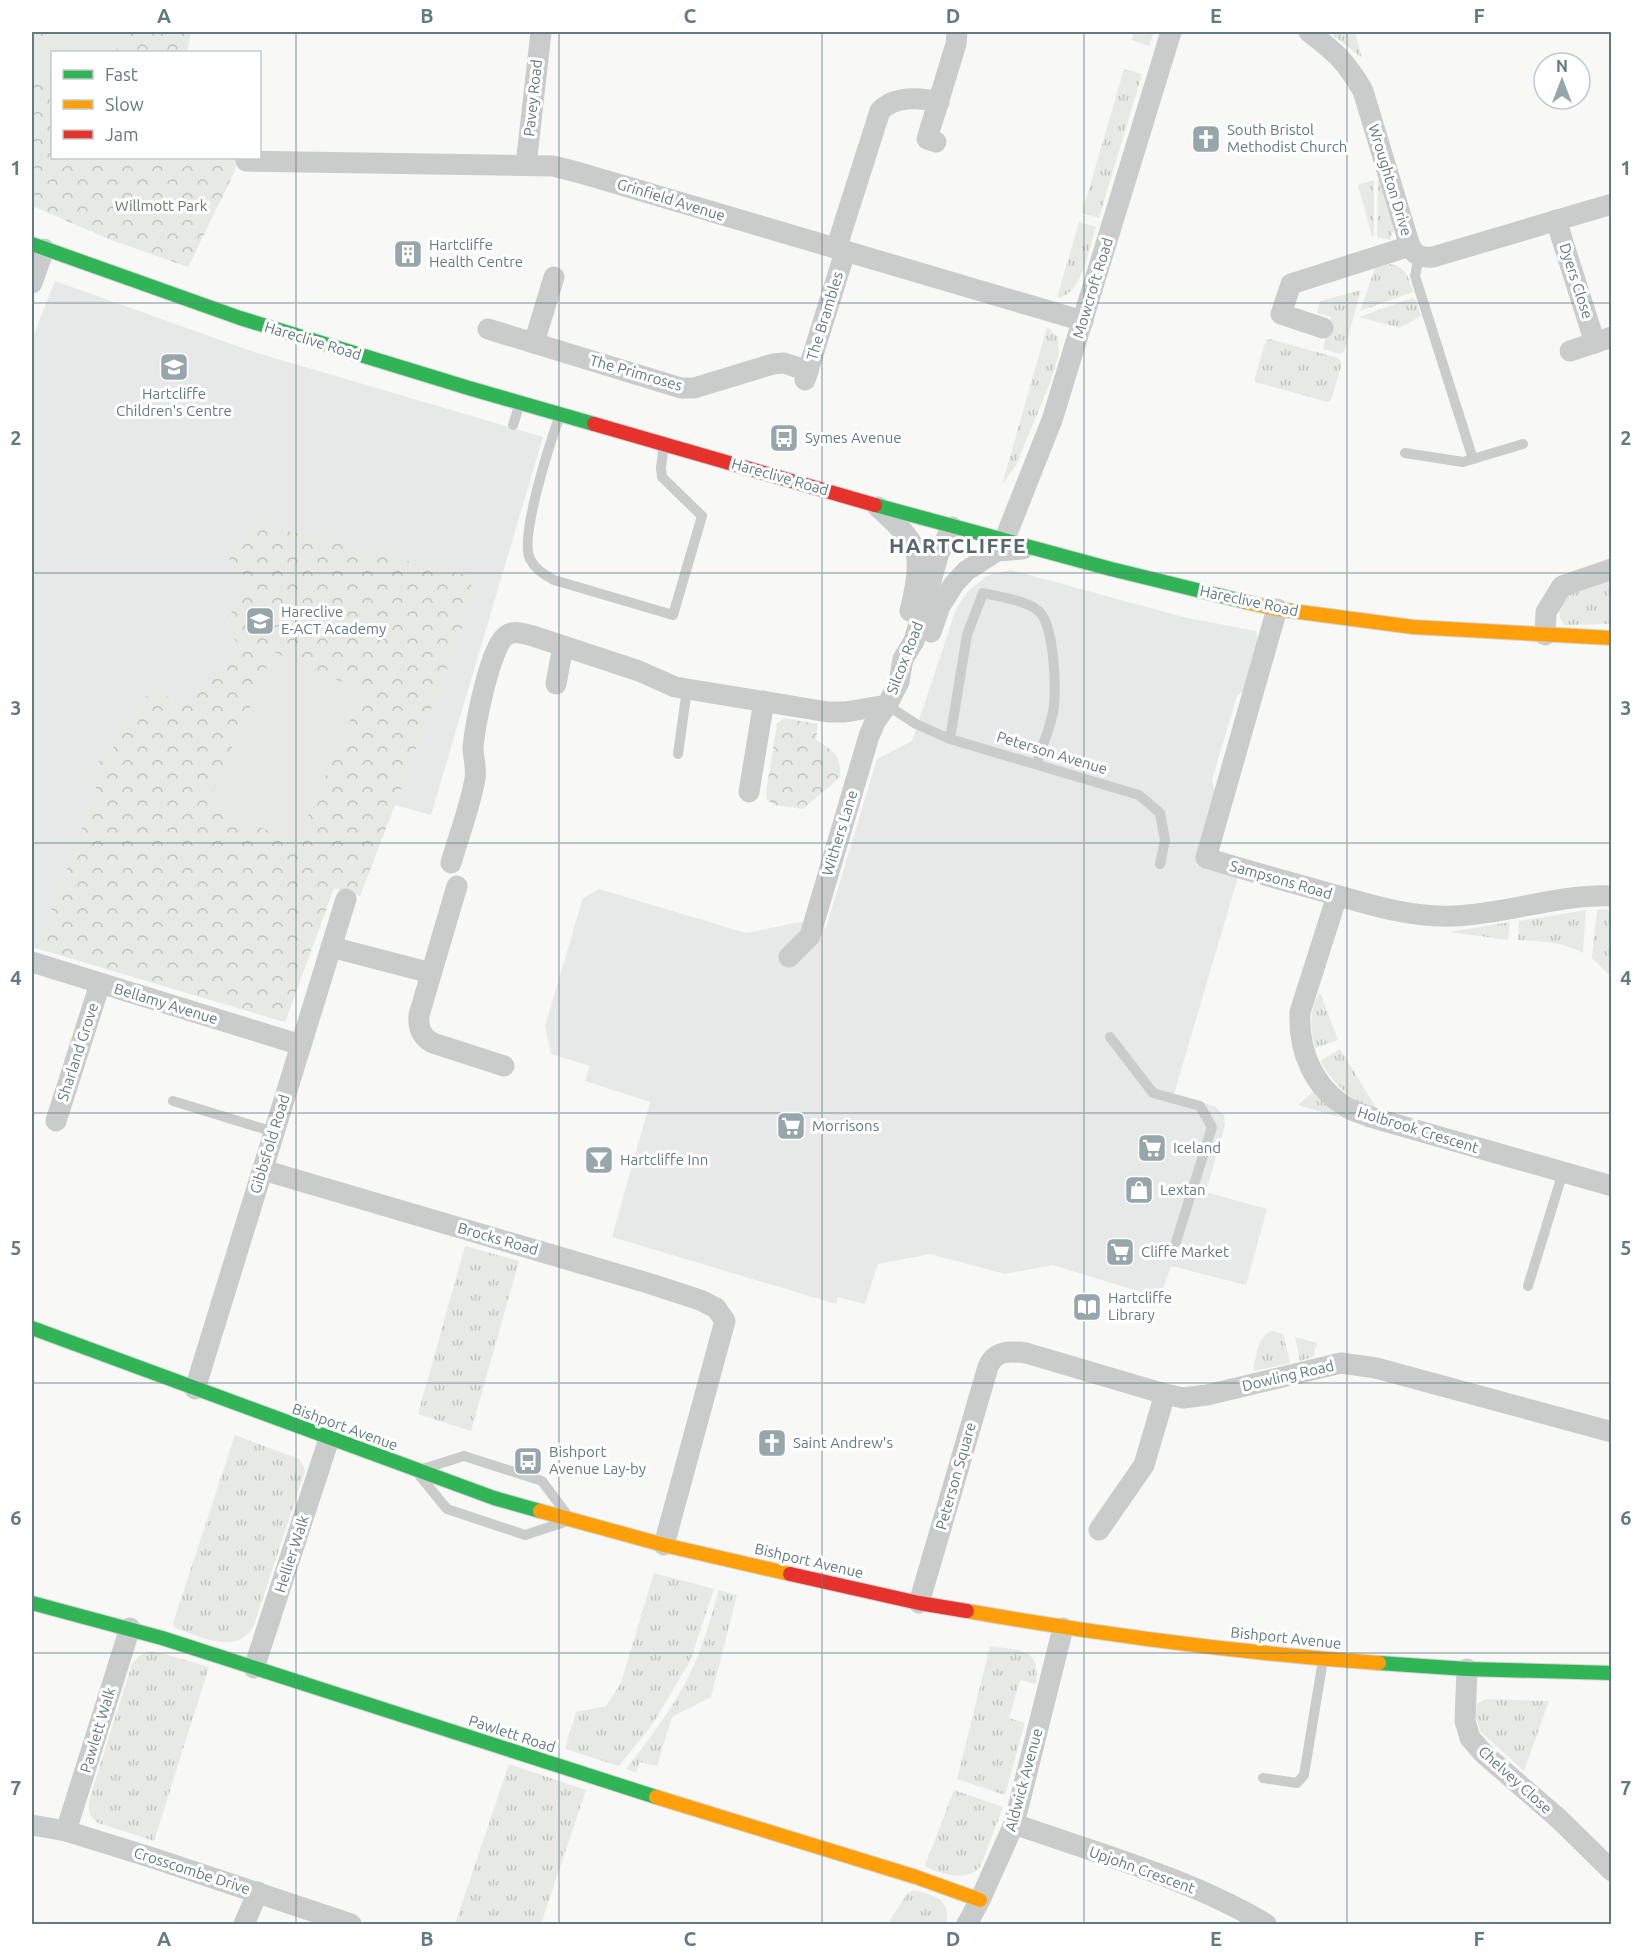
<svg xmlns="http://www.w3.org/2000/svg" width="1643" height="1956" viewBox="0 0 1643 1956" font-family="Ubuntu,sans-serif">
	<style>
		.built { fill: #e7e9e8 }
		.grass { fill: url(#grass-tufts) }
		.forest { fill: url(#forest-crowns) }
		.garden { fill: #e7eae4 }
		.lines { fill: none; stroke-linecap: round; stroke-linejoin: round }
		.fast-casing { stroke: #d3d5d5; stroke-width: 16 }
		.slow-casing { stroke: #d3d5d5; stroke-width: 16 }
		.jam-casing { stroke: #d3d5d5; stroke-width: 16 }
		.lane { stroke: #cacccc; stroke-width: 10 }
		.street { stroke: #cacccc; stroke-width: 21 }
		.fast { stroke: #30b455; stroke-width: 14 }
		.slow { stroke: #ff9f0a; stroke-width: 14 }
		.jam { stroke: #e5322d; stroke-width: 14 }
		.grid { fill: none; stroke: #627a82; stroke-width: 1.5; stroke-opacity: 0.55 }
		.labels { text-anchor: middle; stroke-width: 6; stroke-linejoin: round; paint-order: stroke }
		.street-label { font-size: 15px; fill: #627a82; stroke: #fff }
		.poi-label { font-size: 15px; fill: #627a82; stroke: #fff; text-anchor: start }
		.park-label { font-size: 15px; fill: #6a7a62; stroke: #fff }
		.district-label { font-size: 21px; font-weight: bold; letter-spacing: 1.5px; fill: #55666d; stroke: #fff }
		.neatline { fill: none; stroke: #627a82; stroke-width: 2 }
		.grid-label { font-size: 20px; text-anchor: middle; font-weight: bold; fill: #627a82 }
	</style>
	<defs>
		<pattern id="grass-tufts" width="24" height="20" patternUnits="userSpaceOnUse" patternTransform="scale(1.5)"><rect width="24" height="20" fill="#e7eae4"/><path d="M3 7l-1-3M5 7V3M7 7l1-3M15 17l-1-3M17 17v-4M19 17l1-3" fill="none" stroke="#bfc3be"/></pattern>
		<pattern id="forest-crowns" width="20" height="18" patternUnits="userSpaceOnUse" patternTransform="scale(1.5)"><rect width="20" height="18" fill="#e7eae4"/><path d="M2 6a3 3 0 1 1 6 0M12 15a3 3 0 1 1 6 0" fill="none" stroke="#bfc3be"/></pattern>
	</defs>
	<rect width="100%" height="100%" fill="#f8f8f7"/>
	<!-- built -->
	<g class="built">
		<path d="M 55,281 L 251,351 L 543,437 L 431,815 L 395,805 L 360,896 L 334,888 L 285,1022 L 32,947 L 32,339 Z"/>
		<path d="M 1011,570 L 1183,617 L 1256,631 L 1259,648 L 1248,687 L 1237,696 L 1212,780 L 1216,795 L 1196,865 L 1238,877 L 1174,1094 L 1214,1106 L 1224,1115 L 1225,1125 L 1206,1192 L 1267,1209 L 1246,1285 L 1171,1266 L 1160,1298 L 1053,1265 L 1005,1274 L 930,1254 L 878,1264 L 865,1304 L 838,1297 L 836,1304 L 612,1237 L 650,1102 L 585,1081 L 590,1066 L 551,1054 L 545,1026 L 583,898 L 599,889 L 746,933 L 800,922 L 826,928 L 877,759 L 912,741 L 956,609 L 967,592 L 988,575 Z"/>
	</g>
	<!-- grass -->
	<g class="grass">
		<path d="M 1134,32 L 1154,32 L 1149,46 L 1132,40 Z"/>
		<path d="M 1329,32 L 1355,32 L 1362,58 Z"/>
		<path d="M 1124,69 L 1142,74 L 1099,218 L 1082,213 Z"/>
		<path d="M 1374,180 L 1374,236 L 1372,237 L 1358,185 Z"/>
		<path d="M 1378,180 L 1381,180 L 1394,228 L 1390,240 L 1377,237 Z"/>
		<path d="M 1079,222 L 1096,227 C 1089,248 1082,296 1057,298 Z"/>
		<path d="M 1390,264 C 1406,266 1409,279 1413,292 L 1360,311 L 1375,268 Z"/>
		<path d="M 1361,290 L 1344,352 L 1340,354 L 1323,349 L 1331,317 L 1317,313 L 1320,301 Z"/>
		<path d="M 1412,298 L 1416,300 L 1421,316 L 1400,328 L 1359,317 Z"/>
		<path d="M 1047,327 L 1058,337 L 1059,354 L 1050,383 L 1016,465 L 1002,485 Z"/>
		<path d="M 1270,339 L 1338,358 L 1342,363 L 1331,400 L 1328,402 L 1255,382 L 1255,378 L 1266,340 Z"/>
		<path d="M 1611,577 L 1611,624 L 1564,625 C 1556,614 1558,595 1570,588 C 1578,583 1602,579 1611,577 Z"/>
		<path d="M 1611,909 L 1612,909 L 1611,977 L 1592,958 L 1597,910 Z"/>
		<path d="M 1586,910 L 1583,953 C 1562,942 1541,941 1518,940 L 1519,921 Z"/>
		<path d="M 1510,922 L 1508,940 L 1449,932 Z"/>
		<path d="M 1320,992 L 1338,1040 L 1315,1048 C 1310,1029 1309,1009 1320,992 Z"/>
		<path d="M 1340,1049 L 1378,1111 C 1352,1102 1334,1085 1320,1061 Z"/>
		<path d="M 1314,1091 L 1339,1117 L 1298,1105 Z"/>
		<path d="M 465,1246 L 519,1261 L 471,1431 L 418,1414 Z"/>
		<path d="M 1272,1331 L 1283,1334 L 1290,1363 L 1255,1371 L 1253,1367 C 1257,1354 1258,1336 1272,1331 Z"/>
		<path d="M 1295,1337 L 1317,1343 L 1313,1357 L 1300,1361 Z"/>
		<path d="M 235,1435 L 299,1459 L 304,1467 L 305,1471 L 254,1625 C 237,1657 200,1636 175,1628 L 173,1623 Z"/>
		<path d="M 654,1573 L 714,1589 L 690,1661 L 652,1725 L 619,1766 L 565,1749 L 576,1712 L 606,1706 L 621,1683 Z"/>
		<path d="M 719,1590 L 737,1595 L 711,1697 L 672,1717 L 657,1766 L 640,1762 L 636,1773 L 626,1769 C 651,1737 677,1703 694,1665 C 705,1641 711,1615 719,1590 Z"/>
		<path d="M 990,1646 C 1019,1651 1041,1646 1036,1684 L 1020,1680 L 1009,1718 L 1025,1723 L 1005,1795 L 957,1779 Z"/>
		<path d="M 150,1651 L 161,1653 L 209,1667 L 154,1841 L 98,1823 C 88,1817 88,1808 90,1797 L 132,1664 L 139,1656 Z"/>
		<path d="M 1486,1699 L 1549,1701 L 1524,1771 L 1481,1732 L 1475,1716 L 1477,1704 Z"/>
		<path d="M 509,1764 L 586,1790 L 541,1924 L 455,1924 Z"/>
		<path d="M 954,1790 L 1003,1807 L 981,1865 C 970,1883 939,1874 925,1866 Z"/>
		<path d="M 913,1890 C 933,1895 952,1899 946,1924 L 888,1924 L 906,1895 Z"/>
	</g>
	<!-- forest -->
	<g class="forest">
		<path d="M 32,32 L 191,32 L 187,52 L 52,52 L 52,158 L 236,158 L 235,171 L 188,267 L 111,240 L 32,206 Z"/>
		<path d="M 255,523 L 473,577 L 462,628 L 360,896 L 334,888 L 285,1022 L 37,948 L 97,790 L 89,772 L 115,746 L 107,736 L 157,686 L 180,708 L 243,649 L 221,624 L 255,587 L 229,559 L 236,541 Z"/>
		<path d="M 784,718 L 818,724 L 816,740 C 834,751 841,754 840,777 L 803,809 L 775,805 L 767,800 L 766,793 L 777,724 Z"/>
	</g>
	<!-- garden -->
	<g class="garden">
		<path d="M 51,32 L 130,32 L 114,52 L 52,52 L 52,89 L 32,73 L 32,56 Z"/>
		<path d="M 274,652 L 363,691 L 296,843 L 207,804 Z"/>
	</g>
	<g class="lines">
		<!-- fast casing -->
		<g class="fast-casing">
			<g id="fast">
				<path d="M 32,244 L 240,318 L 472,389 L 594,424"/>
				<path d="M 875,505 L 1111,569 L 1246,602"/>
				<path d="M 32,1328 L 494,1498 L 540,1511"/>
				<path d="M 32,1603 L 162,1638 L 656,1797"/>
				<path d="M 1379,1663 L 1467,1669 L 1612,1673"/>
			</g>
		</g>
		<!-- slow casing -->
		<g class="slow-casing">
			<g id="slow">
				<path d="M 1246,602 L 1277,609 L 1413,627 L 1612,638"/>
				<path d="M 540,1511 L 664,1545 L 790,1574"/>
				<path d="M 967,1611 C 1104,1635 1241,1653 1379,1663"/>
				<path d="M 656,1797 L 916,1877 L 980,1900"/>
			</g>
		</g>
		<!-- jam casing -->
		<g class="jam-casing">
			<g id="jam">
				<path d="M 594,424 L 875,505"/>
				<path d="M 790,1574 L 919,1603 L 967,1611"/>
			</g>
		</g>
		<!-- lane -->
		<g class="lane">
			<path d="M 1419,256 L 1415,276 L 1473,459"/>
			<path d="M 560,415 C 551,440 519,537 530,559 C 535,569 544,575 554,580 L 673,615 L 702,516 L 662,477 L 661,468 L 664,444"/>
			<path d="M 513,425 L 520,403"/>
			<path d="M 1405,453 L 1463,462 L 1523,444"/>
			<path d="M 887,705 L 916,724 L 950,739 L 1139,795 L 1160,813 L 1165,840 L 1160,864"/>
			<path d="M 950,739 L 967,635 L 983,593 C 999,597 1033,601 1042,615 C 1054,633 1056,685 1054,706 C 1052,725 1042,745 1037,763"/>
			<path d="M 678,754 L 687,689"/>
			<path d="M 1110,1037 L 1153,1093 L 1200,1106 L 1212,1127 L 1176,1242"/>
			<path d="M 173,1101 L 274,1132"/>
			<path d="M 1528,1286 L 1563,1172"/>
			<path d="M 464,1456 L 542,1481 L 571,1520 L 525,1535 L 447,1509 L 416,1471 Z"/>
			<path d="M 1263,1778 L 1297,1783 L 1304,1775 L 1323,1660"/>
		</g>
		<!-- street -->
		<g class="street">
			<path d="M 1309,32 C 1335,52 1346,61 1363,91 L 1410,246 C 1415,256 1422,258 1433,257 L 1612,204"/>
			<path d="M 936,142 L 927,139 L 956,44 L 957,32"/>
			<path d="M 246,161 L 553,166 L 577,172 L 1083,321"/>
			<path d="M 526,165 L 541,32"/>
			<path d="M 1556,220 L 1595,343"/>
			<path d="M 836,249 L 880,111 C 894,96 920,97 939,102"/>
			<path d="M 32,283 L 44,249"/>
			<path d="M 1323,328 L 1281,314 L 1291,284 L 1410,246"/>
			<path d="M 488,329 L 681,388 L 694,388 L 773,364 L 784,363 L 808,371"/>
			<path d="M 534,343 L 554,277"/>
			<path d="M 1570,351 L 1612,337"/>
			<path d="M 805,380 L 845,252"/>
			<path d="M 878,507 C 890,518 910,535 915,550 C 921,566 914,595 910,611"/>
			<path d="M 1004,541 L 1052,420 L 1171,32"/>
			<path d="M 1277,609 L 1206,858 C 1246,870 1285,881 1325,892 C 1367,904 1410,918 1454,916 C 1507,914 1558,894 1612,896"/>
			<path d="M 931,632 L 940,606 L 954,584 L 966,571 L 997,551 L 1023,549"/>
			<path d="M 1545,635 L 1546,612 L 1562,586 L 1612,569"/>
			<path d="M 556,684 L 563,646"/>
			<path d="M 749,792 L 764,701"/>
			<path d="M 451,863 C 459,835 470,807 475,779 C 477,768 473,758 473,747 C 475,727 490,644 507,635 C 514,630 525,634 533,636 L 639,671 L 675,687 L 828,712 L 845,712 L 887,705 L 899,682 L 903,659 L 914,641 L 939,553 L 952,527"/>
			<path d="M 457,886 L 419,1015 C 418,1027 421,1037 433,1043 L 504,1066"/>
			<path d="M 1337,896 L 1300,1012 C 1298,1050 1313,1088 1348,1108 C 1355,1112 1363,1114 1370,1117 L 1612,1186"/>
			<path d="M 331,947 L 431,973"/>
			<path d="M 789,957 L 810,936 L 869,736 L 875,722 L 887,705"/>
			<path d="M 32,962 L 301,1045"/>
			<path d="M 56,1121 L 100,984"/>
			<path d="M 263,1170 L 651,1284 L 700,1300 L 716,1308 L 725,1321 L 664,1545"/>
			<path d="M 195,1389 L 346,899"/>
			<path d="M 1099,1530 L 1144,1465 L 1165,1394"/>
			<path d="M 919,1603 L 988,1367 C 995,1350 1010,1351 1026,1353 L 1165,1394 L 1183,1398 L 1207,1395 L 1341,1363 L 1376,1368 L 1612,1432"/>
			<path d="M 254,1668 L 329,1439"/>
			<path d="M 1467,1669 L 1465,1721 L 1470,1738 L 1484,1754 L 1559,1819 L 1612,1871"/>
			<path d="M 1014,1824 C 1097,1853 1191,1879 1266,1924"/>
			<path d="M 32,1825 L 66,1831 L 153,1858 L 351,1924"/>
			<path d="M 66,1831 L 130,1628"/>
			<path d="M 244,1924 L 258,1892"/>
			<path d="M 967,1924 L 980,1900 L 1014,1824 L 1063,1628"/>
		</g>
		<!-- fast -->
		<use href="#fast" class="fast"/>
		<!-- slow -->
		<use href="#slow" class="slow"/>
		<!-- jam -->
		<use href="#jam" class="jam"/>
	</g>
	<!-- grid -->
	<path class="grid" d="M 296,32 L 296,1924M 559,32 L 559,1924M 822,32 L 822,1924M 1084,32 L 1084,1924M 1347,32 L 1347,1924M 32,303 L 1612,303M 32,573 L 1612,573M 32,843 L 1612,843M 32,1113 L 1612,1113M 32,1383 L 1612,1383M 32,1653 L 1612,1653"/>
	<!-- icons -->
	<defs>
		<g id="church-square" transform="scale(1.5)"><rect x="-9" y="-9" width="18" height="18" rx="4" fill="#96a6ab" stroke="#fff"/><path d="M-1.2-6h2.4v3.5h3.3v2.4h-3.3V6h-2.4V-.1h-3.3v-2.4h3.3Z" fill="#fff"/></g>
		<g id="building-square" transform="scale(1.5)"><rect x="-9" y="-9" width="18" height="18" rx="4" fill="#96a6ab" stroke="#fff"/><path d="M-4-6H4V6H1V3H-1V6H-4ZM-2.5-4.3h1.7v1.8h-1.7ZM.8-4.3h1.7v1.8H.8ZM-2.5-1h1.7V.8h-1.7ZM.8-1h1.7V.8H.8Z" fill="#fff"/></g>
		<g id="school-square" transform="scale(1.5)"><rect x="-9" y="-9" width="18" height="18" rx="4" fill="#96a6ab" stroke="#fff"/><path d="M0-5L7-2L0 1L-7-2ZM-4 1L0 2.5L4 1V4Q0 6-4 4Z" fill="#fff"/></g>
		<g id="bus-square" transform="scale(1.5)"><rect x="-9" y="-9" width="18" height="18" rx="4" fill="#96a6ab" stroke="#fff"/><path d="M-5-6H5V4H4V6H2V4H-2V6H-4V4H-5ZM-3.5-4V0h7V-4ZM-3.5 1.2v1.5H-2V1.2ZM2 1.2v1.5H3.5V1.2Z" fill="#fff"/></g>
		<g id="supermarket-square" transform="scale(1.5)"><rect x="-9" y="-9" width="18" height="18" rx="4" fill="#96a6ab" stroke="#fff"/><path d="M-6-5.5h2.5l.6 2H6L4.5 2H-2.5L-4.4-4H-6ZM-1.5 3.2a1.3 1.3 0 1 0 .1 0ZM3 3.2a1.3 1.3 0 1 0 .1 0Z" fill="#fff"/></g>
		<g id="bar-square" transform="scale(1.5)"><rect x="-9" y="-9" width="18" height="18" rx="4" fill="#96a6ab" stroke="#fff"/><path d="M-6-5H6L.8 .8V4.5H3.5V6h-7V4.5H-.8V.8Z" fill="#fff"/></g>
		<g id="shop-square" transform="scale(1.5)"><rect x="-9" y="-9" width="18" height="18" rx="4" fill="#96a6ab" stroke="#fff"/><path d="M-5-2.5h2.3a2.7 3.5 0 0 1 5.4 0H5L5.5 6h-11ZM-1.5-2.5h3a1.5 2.3 0 0 0-3 0Z" fill="#fff"/></g>
		<g id="library-square" transform="scale(1.5)"><rect x="-9" y="-9" width="18" height="18" rx="4" fill="#96a6ab" stroke="#fff"/><path d="M-6-4Q-3-5.5-.7-3.5V5Q-3 3-6 4ZM6-4Q3-5.5 .7-3.5V5Q3 3 6 4Z" fill="#fff"/></g>
	</defs>
	<g fill-rule="evenodd">
		<use href="#church-square" x="1206" y="139"/>
		<use href="#building-square" x="408" y="254"/>
		<use href="#school-square" x="174" y="367"/>
		<use href="#bus-square" x="784" y="438"/>
		<use href="#school-square" x="260" y="621"/>
		<use href="#supermarket-square" x="791" y="1126"/>
		<use href="#supermarket-square" x="1152" y="1148"/>
		<use href="#bar-square" x="599" y="1160"/>
		<use href="#shop-square" x="1139" y="1190"/>
		<use href="#supermarket-square" x="1120" y="1252"/>
		<use href="#library-square" x="1087" y="1307"/>
		<use href="#church-square" x="772" y="1443"/>
		<use href="#bus-square" x="528" y="1461"/>
	</g>
	<g class="labels">
		<!-- street labels -->
		<g class="street-label">
			<text transform="translate(533 98) rotate(-84)" y="5">Pavey Road</text>
			<text transform="translate(1390 180) rotate(73)" y="5">Wroughton Drive</text>
			<text transform="translate(671 200) rotate(17)" y="5">Grinfield Avenue</text>
			<text transform="translate(1576 281) rotate(72)" y="5">Dyers Close</text>
			<text transform="translate(1093 288) rotate(-73)" y="5">Mowcroft Road</text>
			<text transform="translate(825 316) rotate(-73)" y="5">The Brambles</text>
			<text transform="translate(313 341) rotate(17)" y="5">Hareclive Road</text>
			<text transform="translate(636 373) rotate(16)" y="5">The Primroses</text>
			<text transform="translate(780 477) rotate(16)" y="5">Hareclive Road</text>
			<text transform="translate(1249 601) rotate(12)" y="5">Hareclive Road</text>
			<text transform="translate(905 658) rotate(-69)" y="5">Silcox Road</text>
			<text transform="translate(1052 753) rotate(17)" y="5">Peterson Avenue</text>
			<text transform="translate(840 833) rotate(-73)" y="5">Withers Lane</text>
			<text transform="translate(1281 880) rotate(16)" y="5">Sampsons Road</text>
			<text transform="translate(166 1004) rotate(17)" y="5">Bellamy Avenue</text>
			<text transform="translate(78 1052) rotate(-72)" y="5">Sharland Grove</text>
			<text transform="translate(1418 1130) rotate(17)" y="5">Holbrook Crescent</text>
			<text transform="translate(270 1144) rotate(-73)" y="5">Gibbsfold Road</text>
			<text transform="translate(498 1239) rotate(16)" y="5">Brocks Road</text>
			<text transform="translate(1288 1376) rotate(-13)" y="5">Dowling Road</text>
			<text transform="translate(345 1427) rotate(20)" y="5">Bishport Avenue</text>
			<text transform="translate(956 1476) rotate(-74)" y="5">Peterson Square</text>
			<text transform="translate(292 1554) rotate(-72)" y="5">Hellier Walk</text>
			<text transform="translate(809 1561) rotate(13)" y="5">Bishport Avenue</text>
			<text transform="translate(1286 1638) rotate(6)" y="5">Bishport Avenue</text>
			<text transform="translate(98 1730) rotate(-73)" y="5">Pawlett Walk</text>
			<text transform="translate(512 1734) rotate(18)" y="5">Pawlett Road</text>
			<text transform="translate(1024 1780) rotate(-75)" y="5">Aldwick Avenue</text>
			<text transform="translate(1515 1780) rotate(42)" y="5">Chelvey Close</text>
			<text transform="translate(1142 1870) rotate(20)" y="5">Upjohn Crescent</text>
			<text transform="translate(192 1871) rotate(18)" y="5">Crosscombe Drive</text>
		</g>
		<!-- poi labels -->
		<g class="poi-label">
			<text x="1227" y="135">South Bristol<tspan x="1227" dy="17">Methodist Church</tspan></text>
			<text x="429" y="250">Hartcliffe<tspan x="429" dy="17">Health Centre</tspan></text>
			<text x="174" y="399" text-anchor="middle">Hartcliffe<tspan x="174" dy="17">Children's Centre</tspan></text>
			<text x="805" y="443">Symes Avenue</text>
			<text x="281" y="617">Hareclive<tspan x="281" dy="17">E-ACT Academy</tspan></text>
			<text x="812" y="1131">Morrisons</text>
			<text x="1173" y="1153">Iceland</text>
			<text x="620" y="1165">Hartcliffe Inn</text>
			<text x="1160" y="1195">Lextan</text>
			<text x="1141" y="1257">Cliffe Market</text>
			<text x="1108" y="1303">Hartcliffe<tspan x="1108" dy="17">Library</tspan></text>
			<text x="793" y="1448">Saint Andrew's</text>
			<text x="549" y="1457">Bishport<tspan x="549" dy="17">Avenue Lay-by</tspan></text>
		</g>
		<!-- park labels -->
		<g class="park-label">
			<text x="161" y="211">Willmott Park</text>
		</g>
		<!-- district labels -->
		<g class="district-label">
			<text x="958" y="553">HARTCLIFFE</text>
		</g>
	</g>
	<!-- border -->
	<rect width="1643" height="1956" fill="none" stroke="#ffffff" stroke-width="66"/>
	<!-- legend -->
	<rect x="51" y="51" width="210" height="108" fill="#ffffff" stroke="#c0cacd" stroke-width="1.5"/>
	<rect x="63" y="70" width="30" height="9" fill="#30b455" stroke="#c0cacd" stroke-width="1.5"/>
	<text x="105" y="81" font-size="18" fill="#627a82">Fast</text>
	<rect x="63" y="100" width="30" height="9" fill="#ff9f0a" stroke="#c0cacd" stroke-width="1.5"/>
	<text x="105" y="111" font-size="18" fill="#627a82">Slow</text>
	<rect x="63" y="130" width="30" height="9" fill="#e5322d" stroke="#c0cacd" stroke-width="1.5"/>
	<text x="105" y="141" font-size="18" fill="#627a82">Jam</text>
	<!-- north arrow -->
	<g transform="translate(1562 81)"><circle r="28" fill="#ffffff" stroke="#c0cacd" stroke-width="1.5"/>
	<path d="M0-4.5L10 22L0 15L-10 22Z" fill="#96a6ab"/>
	<text y="-9" font-size="16" font-weight="bold" text-anchor="middle" fill="#627a82">N</text>
	</g>
	<rect x="33" y="33" width="1577" height="1890" class="neatline"/>
	<g class="grid-label">
		<text x="164" y="23">A</text>
		<text x="427" y="23">B</text>
		<text x="690" y="23">C</text>
		<text x="953" y="23">D</text>
		<text x="1216" y="23">E</text>
		<text x="1479" y="23">F</text>
		<text x="16" y="175">1</text>
		<text x="1626" y="175">1</text>
		<text x="16" y="445">2</text>
		<text x="1626" y="445">2</text>
		<text x="16" y="715">3</text>
		<text x="1626" y="715">3</text>
		<text x="16" y="985">4</text>
		<text x="1626" y="985">4</text>
		<text x="16" y="1255">5</text>
		<text x="1626" y="1255">5</text>
		<text x="16" y="1525">6</text>
		<text x="1626" y="1525">6</text>
		<text x="16" y="1795">7</text>
		<text x="1626" y="1795">7</text>
		<text x="164" y="1946">A</text>
		<text x="427" y="1946">B</text>
		<text x="690" y="1946">C</text>
		<text x="953" y="1946">D</text>
		<text x="1216" y="1946">E</text>
		<text x="1479" y="1946">F</text>
	</g>
</svg>
